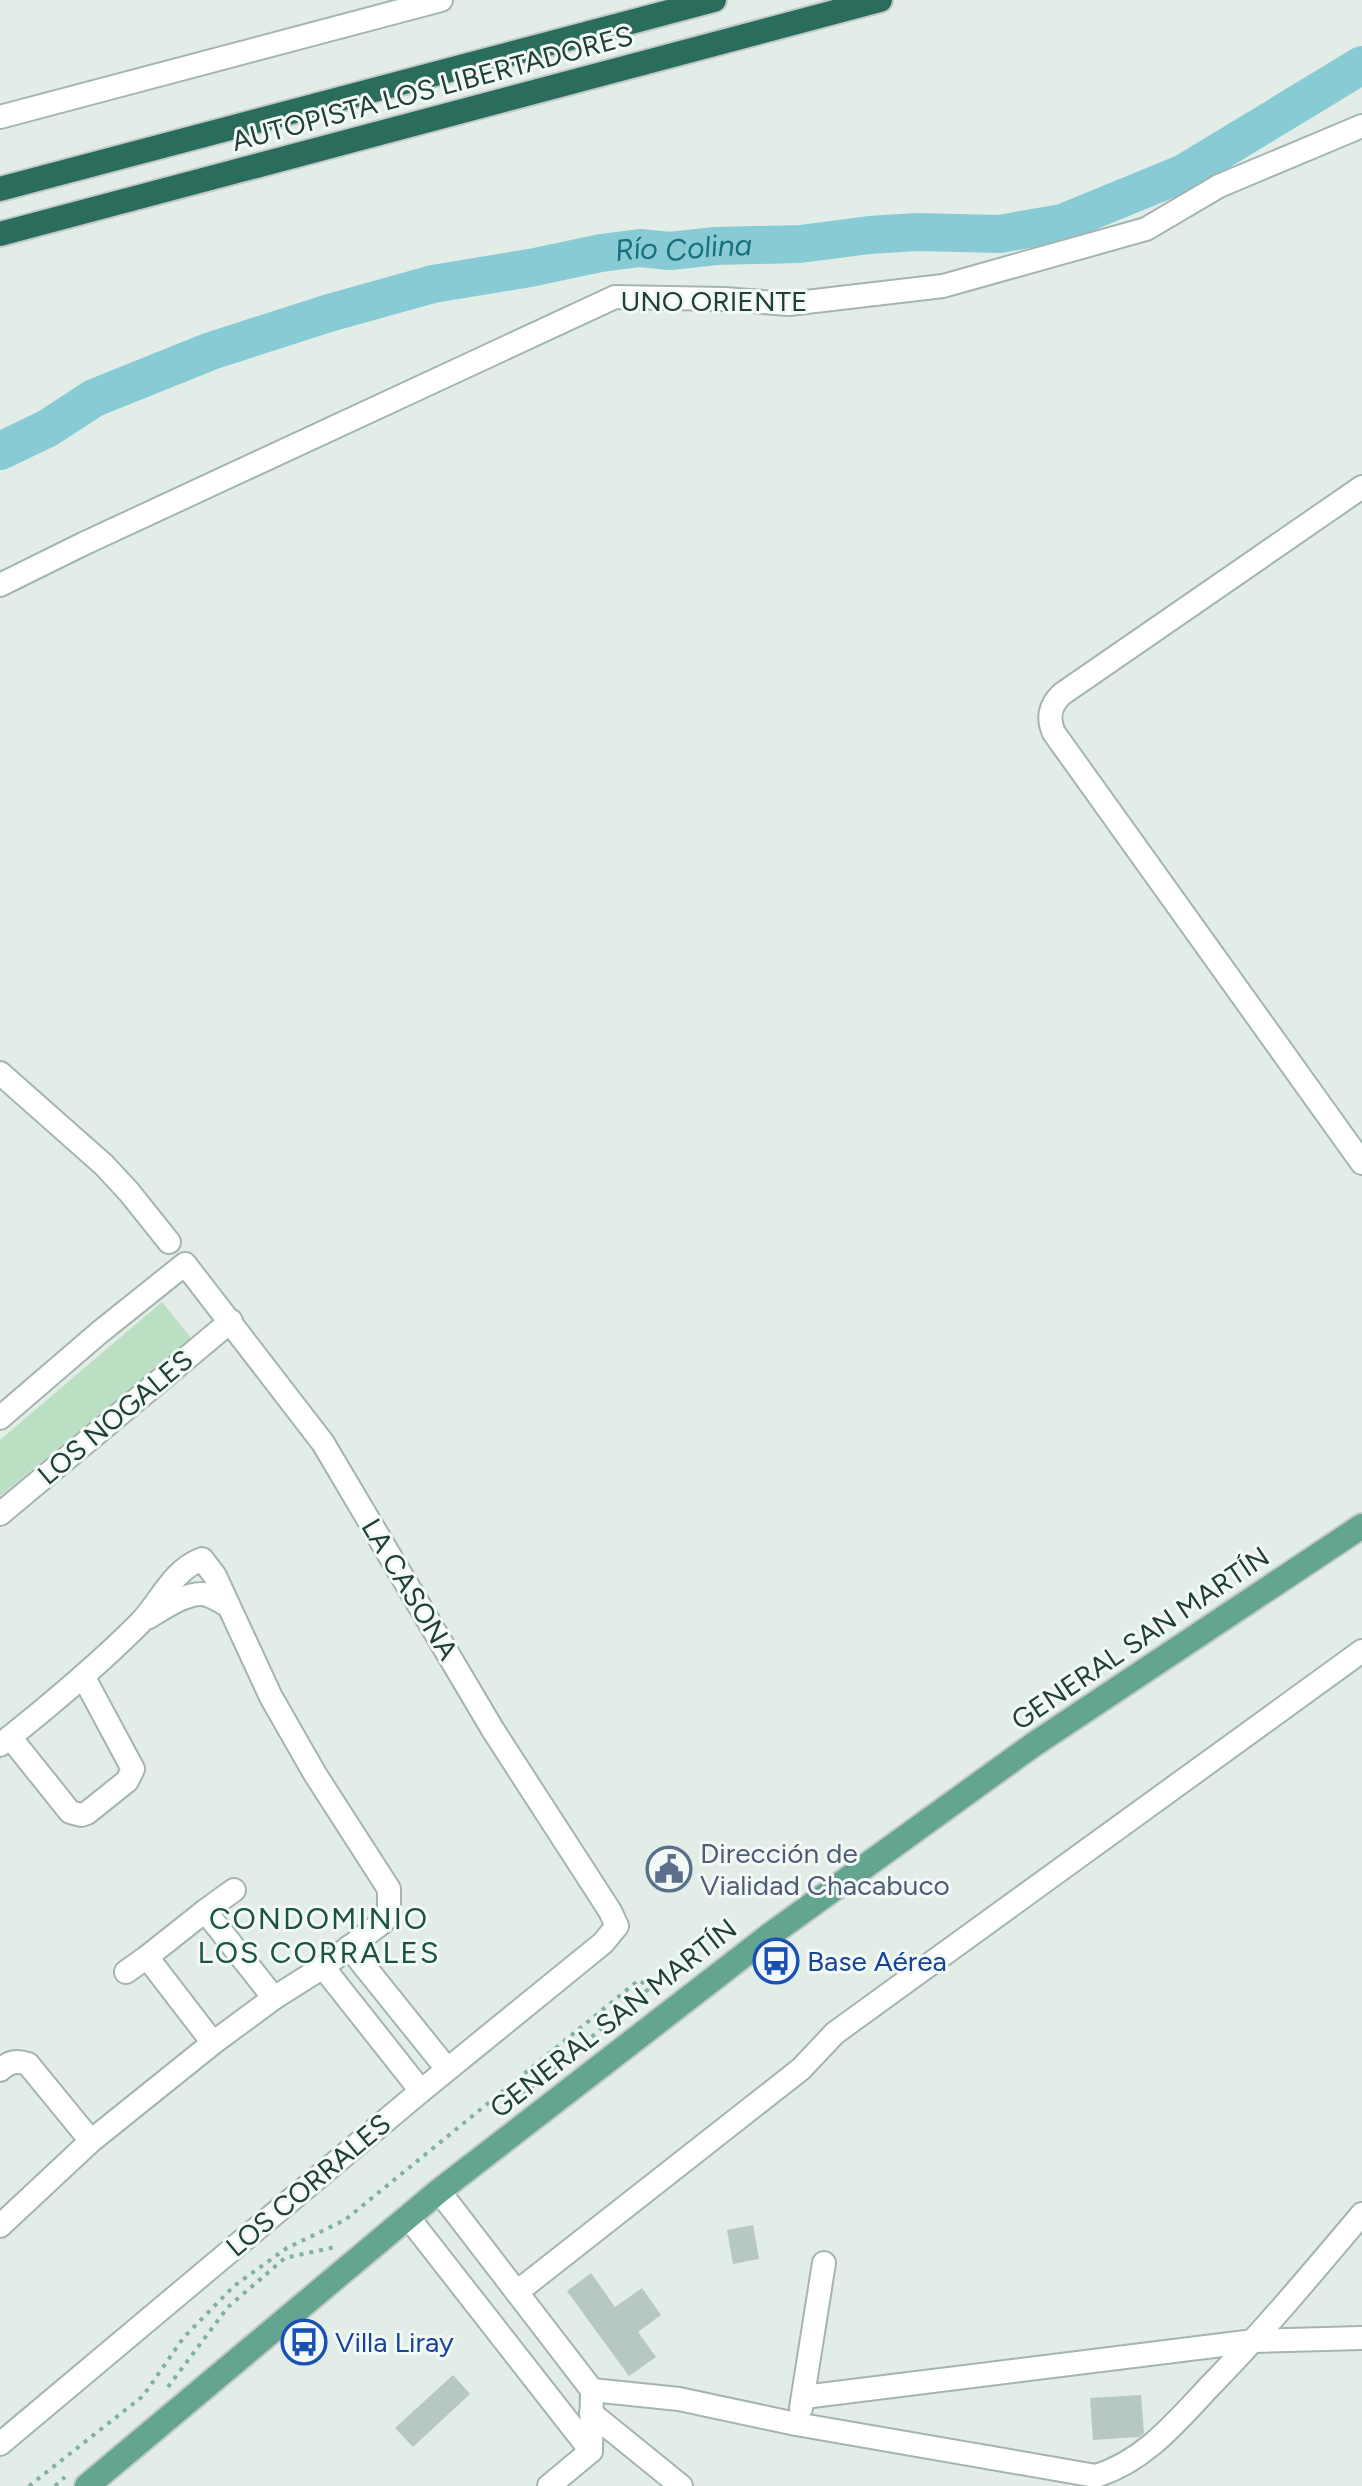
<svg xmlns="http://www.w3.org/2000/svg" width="1362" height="2486" viewBox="0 0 1362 2486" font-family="Figtree,sans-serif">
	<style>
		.green { fill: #badfc3 }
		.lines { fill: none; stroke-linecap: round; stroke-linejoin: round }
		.river { stroke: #88cbd4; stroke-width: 38 }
		.building { fill: #b7c8c1 }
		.minor-casing { stroke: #a4b5af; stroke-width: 26 }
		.major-casing { stroke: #c1c9c7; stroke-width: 28 }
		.highway-casing { stroke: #c1c9c7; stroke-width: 28 }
		.path { stroke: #81b2a1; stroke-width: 4; stroke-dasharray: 4 6; stroke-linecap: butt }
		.minor { stroke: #fff; stroke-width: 22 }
		.major { stroke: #64a592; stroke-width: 24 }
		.highway { stroke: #2b6d5d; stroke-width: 24 }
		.labels { text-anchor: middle; stroke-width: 6; stroke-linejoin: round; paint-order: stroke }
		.street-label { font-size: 28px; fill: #213f36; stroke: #f3f9f6 }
		.service-label { font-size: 28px; fill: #4e5e75; stroke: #f3f9f6; text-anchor: start }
		.transit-label { font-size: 28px; fill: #164399; stroke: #f3f9f6; text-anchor: start }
		.water-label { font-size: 30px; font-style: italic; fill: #18707e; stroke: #f3f9f6 }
		.neighbourhood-label { font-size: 30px; letter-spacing: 2px; fill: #1c5243; stroke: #f3f9f6 }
	</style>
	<rect width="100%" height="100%" fill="#e2ede8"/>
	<!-- green -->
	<path class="green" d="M 162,1302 L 191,1338 L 0,1496 L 0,1440 Z"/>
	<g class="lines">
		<!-- river -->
		<path class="river" id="s1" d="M 0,451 L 48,428 L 94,398 L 211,351 L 329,313 L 433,284 L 530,268 L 601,253 L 640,248 L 670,251 L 716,246 L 800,244 L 869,235 L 917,232 L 1000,234 L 1062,223 L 1184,173 L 1362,65"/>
	</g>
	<!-- building -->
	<g class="building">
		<path d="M 753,2225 L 759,2259 L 733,2264 L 727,2230 Z"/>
		<path d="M 591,2273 L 615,2307 L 642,2288 L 661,2315 L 638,2332 L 656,2357 L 629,2376 L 567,2291 Z"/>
		<path d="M 453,2375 L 470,2394 L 413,2447 L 395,2428 Z"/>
		<path d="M 1141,2395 L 1144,2433 L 1139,2437 L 1093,2440 L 1090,2398 Z"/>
	</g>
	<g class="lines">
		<!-- minor casing -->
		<g class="minor-casing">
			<g id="minor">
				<path d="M 0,117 L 441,0"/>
				<path d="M 1362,487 L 1062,694 C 1050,705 1047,718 1054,733 L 1362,1163"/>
				<path d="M 0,585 L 83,544 L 615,297 L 724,299 L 789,304 L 943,286 L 1146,229 L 1219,186 L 1362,126"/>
				<path d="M 0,1073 L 104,1165 L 129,1192 L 169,1242"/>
				<path d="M 0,1418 L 100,1332 L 185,1264 L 323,1443 L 493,1730 L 610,1911 L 617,1926 L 603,1943 L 421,2091 L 0,2444"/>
				<path d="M 0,1514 L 231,1321"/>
				<path d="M 149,1617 C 164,1608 185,1593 203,1594 C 211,1595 220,1601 227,1605"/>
				<path d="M 10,1737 L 70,1812 L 81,1815 L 87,1813 L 127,1781 L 133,1769 L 83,1676"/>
				<path d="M 0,1745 C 48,1707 96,1667 139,1624 C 161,1602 171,1571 202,1559 L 215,1576 L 271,1697 L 315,1774 L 389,1889 L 389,1909 L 383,1922 L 323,1967 L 274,1998 L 213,2043 L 91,2141 L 0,2226"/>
				<path d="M 205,1911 L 234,1890"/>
				<path d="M 349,1947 L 447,2069"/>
				<path d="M 323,1967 L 421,2091"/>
				<path d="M 126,1972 L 147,1957"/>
				<path d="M 213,2043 L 147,1957 L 205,1911 L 274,1998"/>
				<path d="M 0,2070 C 9,2062 16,2060 28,2064 L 91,2141"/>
				<path d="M 439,2191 L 592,2390 L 591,2451 L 549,2486"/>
				<path d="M 408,2217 L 591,2451"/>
				<path d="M 517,2292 L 801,2069 L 835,2033 L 1362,1651"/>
				<path d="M 592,2390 L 679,2399 L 796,2424 L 1096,2476 C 1145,2461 1177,2421 1211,2385 C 1264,2331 1313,2272 1362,2214"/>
				<path d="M 804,2397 L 1254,2341 L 1362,2338"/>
				<path d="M 801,2408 L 824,2263"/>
				<path d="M 591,2413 L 681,2486"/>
			</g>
		</g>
		<!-- major casing -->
		<g class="major-casing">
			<path id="major" d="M 87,2486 L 439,2191 L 770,1935 L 1033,1745 L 1362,1526"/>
		</g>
		<!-- highway casing -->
		<g class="highway-casing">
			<g id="highway">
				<path d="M 0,189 L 714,0"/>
				<path d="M 0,234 L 880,0"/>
			</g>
		</g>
		<!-- path -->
		<g class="path">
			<path d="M 515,2101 L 651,1987"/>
			<path d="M 168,2387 L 228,2307 L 285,2258 L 335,2247"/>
			<path d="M 29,2486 L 143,2396 L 184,2337 L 234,2286 L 287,2248 L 345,2220 L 639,1980 L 658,1993"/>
			<path d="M 55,2486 L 65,2477"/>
		</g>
		<!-- minor -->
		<use href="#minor" class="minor"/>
		<!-- major -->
		<use href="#major" class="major"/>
		<!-- highway -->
		<use href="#highway" class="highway"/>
	</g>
	<!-- icons -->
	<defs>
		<g id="civic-ring" transform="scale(2.3)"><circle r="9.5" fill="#f3f9f6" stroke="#5c6f8a" stroke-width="1.5"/><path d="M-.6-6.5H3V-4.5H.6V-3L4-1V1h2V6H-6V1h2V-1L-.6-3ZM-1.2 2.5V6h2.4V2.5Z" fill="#5c6f8a"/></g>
		<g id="bus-ring" transform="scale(2.3)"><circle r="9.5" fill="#f3f9f6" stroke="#1a4fb4" stroke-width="1.5"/><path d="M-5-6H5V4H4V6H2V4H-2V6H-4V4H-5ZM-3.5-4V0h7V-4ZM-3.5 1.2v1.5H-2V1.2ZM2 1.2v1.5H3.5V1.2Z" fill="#1a4fb4"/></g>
	</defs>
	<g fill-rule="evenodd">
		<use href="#civic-ring" x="669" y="1869"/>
		<use href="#bus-ring" x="776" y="1961"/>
		<use href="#bus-ring" x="304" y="2342"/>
	</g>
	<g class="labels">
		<!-- street labels -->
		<g class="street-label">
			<text transform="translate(432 88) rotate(-15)" y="10">AUTOPISTA LOS LIBERTADORES</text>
			<text x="714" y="311">UNO ORIENTE</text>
			<text transform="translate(115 1417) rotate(-40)" y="10">LOS NOGALES</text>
			<text transform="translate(410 1589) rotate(59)" y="10">LA CASONA</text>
			<text transform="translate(1140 1638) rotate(-34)" y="10">GENERAL SAN MARTÍN</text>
			<text transform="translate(613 2018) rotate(-38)" y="10">GENERAL SAN MARTÍN</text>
			<text transform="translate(308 2185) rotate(-40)" y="10">LOS CORRALES</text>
		</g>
		<!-- service labels -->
		<g class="service-label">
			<text x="700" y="1863">Dirección de<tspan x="700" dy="32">Vialidad Chacabuco</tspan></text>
		</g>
		<!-- transit labels -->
		<g class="transit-label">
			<text x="807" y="1971">Base Aérea</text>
			<text x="335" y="2352">Villa Liray</text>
		</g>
		<!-- water labels -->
		<g class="water-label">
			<text dy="10" stroke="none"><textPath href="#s1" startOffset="720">Río Colina</textPath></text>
		</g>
		<!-- neighbourhood labels -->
		<g class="neighbourhood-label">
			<text x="319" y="1929">CONDOMINIO<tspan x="319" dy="34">LOS CORRALES</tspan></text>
		</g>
	</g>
</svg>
